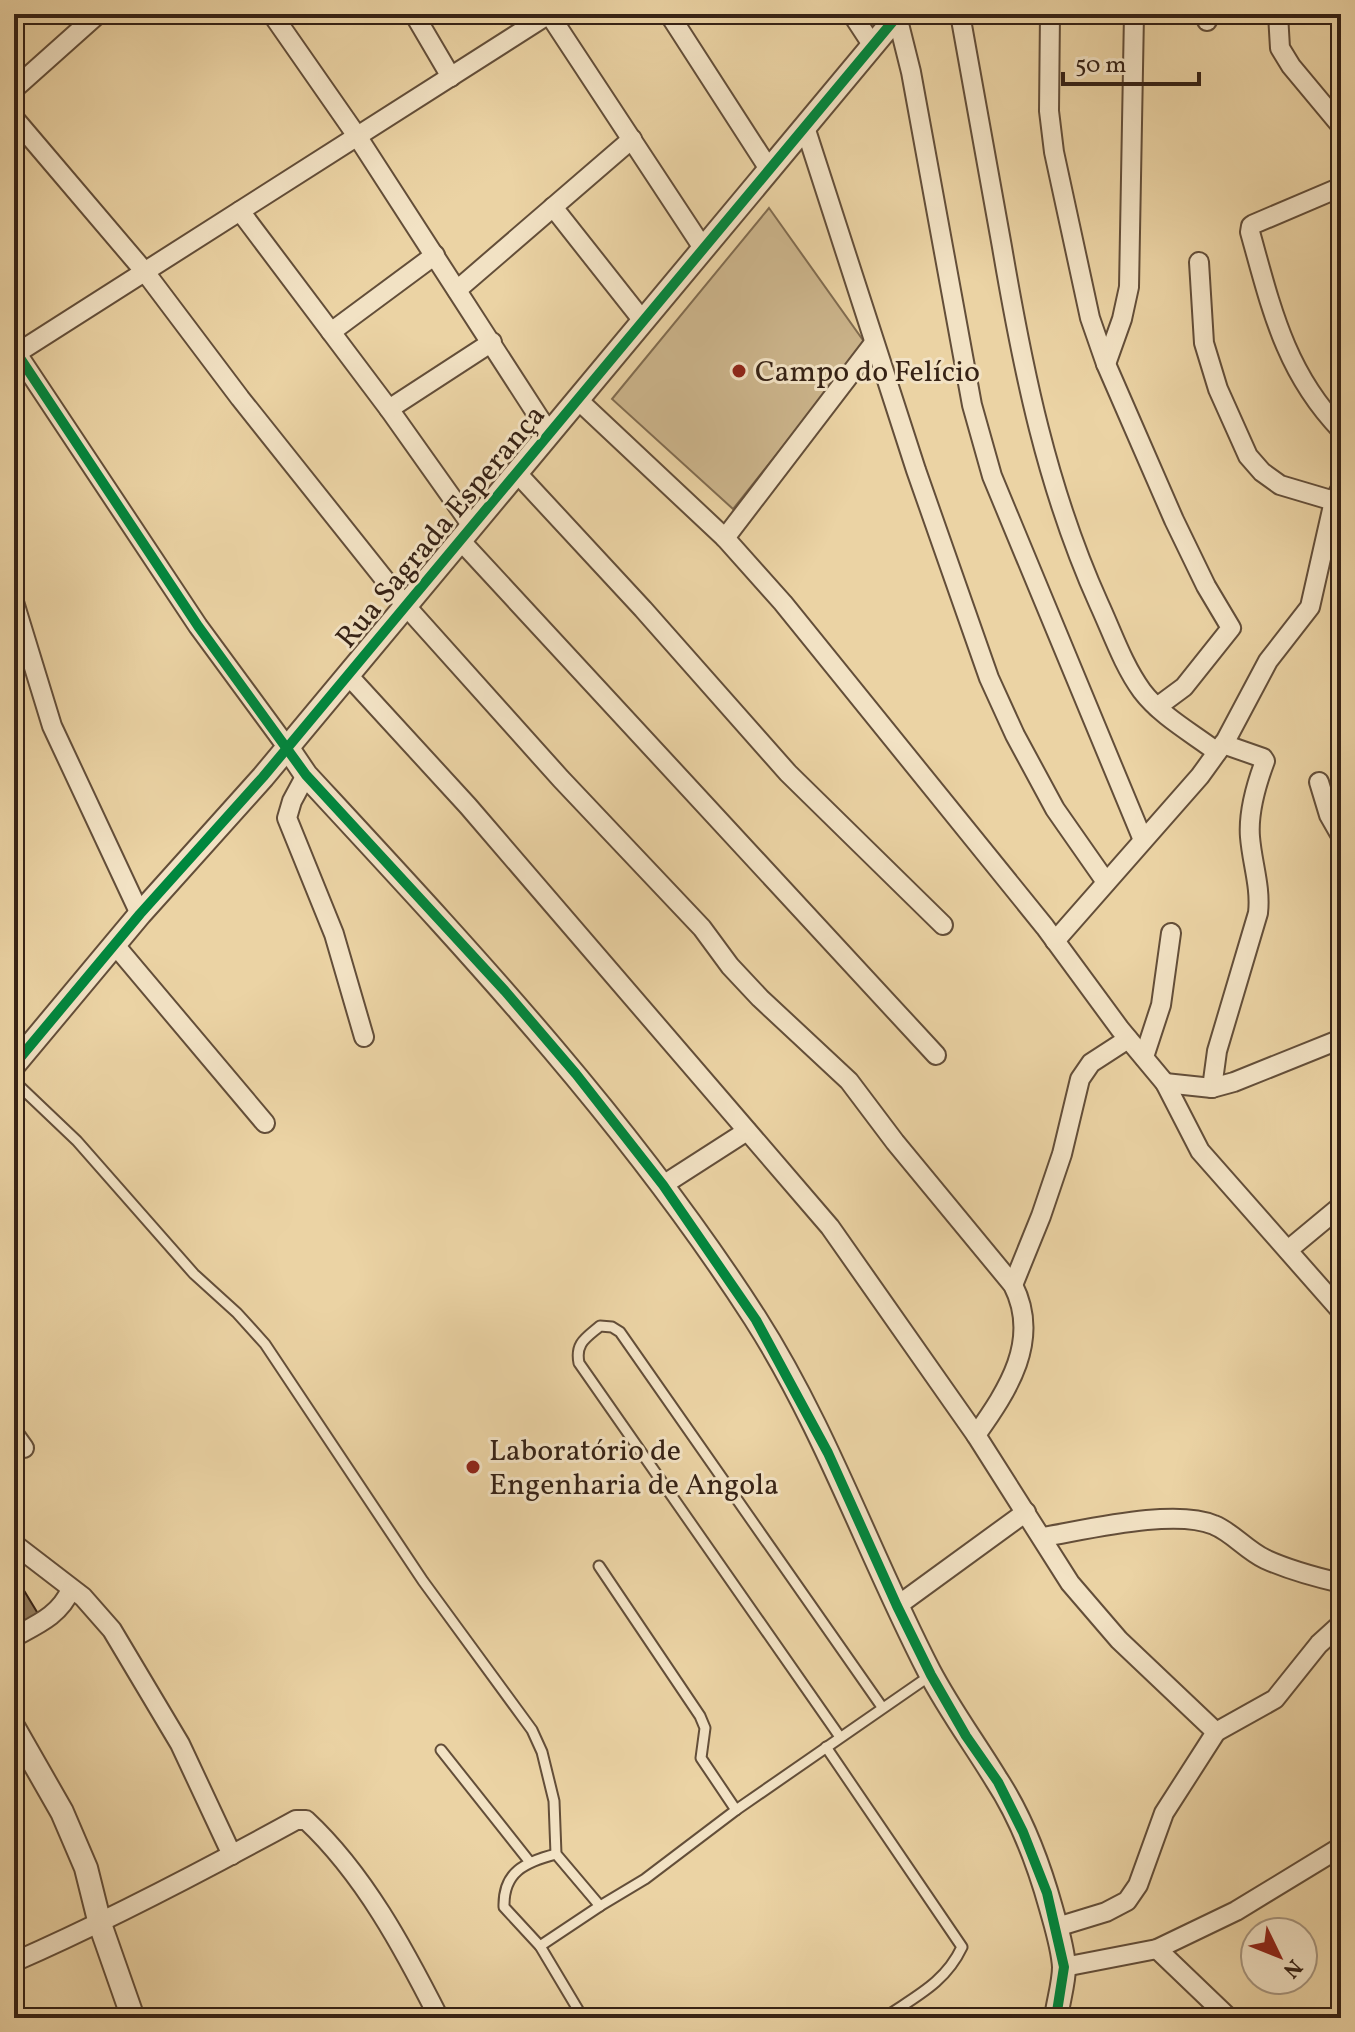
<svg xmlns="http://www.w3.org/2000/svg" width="1355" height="2032" viewBox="0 0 1355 2032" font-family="Vollkorn,serif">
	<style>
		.green { fill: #ccb58c; stroke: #816c50; stroke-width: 2 }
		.building { fill: #947e5f; stroke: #362215; stroke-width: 2 }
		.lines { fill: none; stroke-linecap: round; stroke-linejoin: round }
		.service-casing { stroke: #634e39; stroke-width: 13 }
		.minor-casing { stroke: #634e39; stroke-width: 22 }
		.tertiary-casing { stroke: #634e39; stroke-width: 26 }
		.service { stroke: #f2e2c4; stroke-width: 9 }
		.minor { stroke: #f2e2c4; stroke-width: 18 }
		.tertiary { stroke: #f2e2c4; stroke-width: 22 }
		.cycleway-casing { stroke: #f2e2c4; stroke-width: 15 }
		.cycleway { stroke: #00873e; stroke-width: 10 }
		.poi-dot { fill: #8f2418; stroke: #f2e2c4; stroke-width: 3 }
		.labels { text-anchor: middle; stroke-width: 6; stroke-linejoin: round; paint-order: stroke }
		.poi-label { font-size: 30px; fill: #362215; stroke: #f2e2c4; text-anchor: start }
		.street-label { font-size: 30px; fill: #362215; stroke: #f2e2c4 }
	</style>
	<rect width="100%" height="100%" fill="#ebd3a4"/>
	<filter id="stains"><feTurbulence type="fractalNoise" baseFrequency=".0025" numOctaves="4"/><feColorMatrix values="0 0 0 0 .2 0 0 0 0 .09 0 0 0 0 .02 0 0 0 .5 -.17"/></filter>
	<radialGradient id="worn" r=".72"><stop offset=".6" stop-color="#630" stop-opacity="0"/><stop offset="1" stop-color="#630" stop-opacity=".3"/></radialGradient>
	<!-- green -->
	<path class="green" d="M 769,208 L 865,343 L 733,509 L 612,399 Z"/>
	<!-- building -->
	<path class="building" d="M 14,1574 L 40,1617 L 14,1633 Z"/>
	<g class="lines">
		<!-- service casing -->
		<g class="service-casing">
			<g id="service">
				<path d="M 14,1081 L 77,1141 L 194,1274 L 237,1313 L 265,1344 L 423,1581 L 532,1730 L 542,1752 L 554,1801 L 556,1854 L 600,1906"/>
				<path d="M 599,1566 L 700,1716 L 705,1728 L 701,1758 L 736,1810"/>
				<path d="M 840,1737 L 579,1363 C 575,1343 586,1338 600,1326 L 612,1327 L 620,1332 L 882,1707"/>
				<path d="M 826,1747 L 962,1947 C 945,1983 916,1996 884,2018"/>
				<path d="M 441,1750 L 529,1861"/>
				<path d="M 556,1854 C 525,1862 503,1872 504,1907 L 540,1946 L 583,2018"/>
				<path d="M 540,1946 L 600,1906 L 645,1879 L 736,1810 L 931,1675"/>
			</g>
		</g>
		<!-- minor casing -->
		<g class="minor-casing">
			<g id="minor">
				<path d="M 272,14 L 357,136 L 549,433"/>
				<path d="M 414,14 L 451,77"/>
				<path d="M 549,14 L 703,248"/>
				<path d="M 669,14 L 769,169"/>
				<path d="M 852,14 L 873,46"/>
				<path d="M 960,14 C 974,92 988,170 1002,247 C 1023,370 1047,489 1099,604 C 1112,632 1123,665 1142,691 C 1161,716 1192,733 1217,752"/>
				<path d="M 1050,14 L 1049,111 L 1054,152 L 1090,318 L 1106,364 L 1174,520 L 1206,586 L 1231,628 L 1184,687 L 1157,707"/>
				<path d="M 1278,14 L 1280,48 L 1291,66 L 1341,126"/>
				<path d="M 897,16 L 911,72 L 972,405 L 992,476 L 1143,840"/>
				<path d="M 1207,21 L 1207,14"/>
				<path d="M 14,89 L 98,14"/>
				<path d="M 14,118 L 145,272 L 240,398 L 405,605 L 561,779 L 702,928 L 730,966 L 760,998 L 849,1081 L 895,1142 L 1013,1285 C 1041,1340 1008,1390 976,1435"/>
				<path d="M 805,127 L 916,470 L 989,678 L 1015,735 L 1055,809 L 1106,882"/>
				<path d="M 1341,187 L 1254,224 L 1251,226 L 1250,232 C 1271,307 1285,372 1341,430"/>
				<path d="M 553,207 L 643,321"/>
				<path d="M 240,211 L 389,409 L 472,526"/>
				<path d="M 1199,262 L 1204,343 L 1218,389 L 1248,456 L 1262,472 L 1280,485 L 1334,501"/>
				<path d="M 457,290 L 632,139"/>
				<path d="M 331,332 L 435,255"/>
				<path d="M 14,349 L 198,626 L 287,747"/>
				<path d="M 14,355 L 549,14"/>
				<path d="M 1106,364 L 1122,319 L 1129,287 L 1134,14"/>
				<path d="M 577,399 L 725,538 L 783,603 L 1045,927 L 1120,1029 L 1165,1083 L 1200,1151 L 1341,1311"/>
				<path d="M 389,409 L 492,342"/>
				<path d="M 516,472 L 643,609 L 788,773 L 943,925"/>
				<path d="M 725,538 L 874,343"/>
				<path d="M 460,540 L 936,1055"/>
				<path d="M 14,602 L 52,726 L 140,914"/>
				<path d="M 347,674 L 468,806 L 830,1227 L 976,1435 L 1070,1583 L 1119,1640 L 1216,1732"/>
				<path d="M 306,775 L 292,801 L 287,818 L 334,934 L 364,1037"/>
				<path d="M 1319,782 L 1329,815 L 1341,836"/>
				<path d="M 1055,941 L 1200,776 L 1226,740 L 1268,661 L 1310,607 L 1334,501 L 1341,488"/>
				<path d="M 115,945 L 265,1123"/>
				<path d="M 1144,1057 L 1161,1005 L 1171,933"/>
				<path d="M 1165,1083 L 1212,1088 L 1234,1082 L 1341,1039"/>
				<path d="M 1212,1088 L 1217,1051 L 1258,913 C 1261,887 1252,863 1250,837 C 1248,812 1256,785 1265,761 L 1263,758 L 1223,744"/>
				<path d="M 663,1185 L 747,1131"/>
				<path d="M 1288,1250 L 1341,1206"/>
				<path d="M 1013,1285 L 1041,1216 L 1062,1154 L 1080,1079 L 1091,1063 L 1128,1039"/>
				<path d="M 14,1434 L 24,1448"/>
				<path d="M 1043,1537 C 1086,1530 1174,1508 1214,1525 C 1232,1532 1246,1550 1265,1559 C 1289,1570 1315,1577 1341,1583"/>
				<path d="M 14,1544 L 83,1597 L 112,1630 L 180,1744 L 232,1855"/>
				<path d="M 897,1606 L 1026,1512"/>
				<path d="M 14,1637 C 38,1624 60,1615 71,1589"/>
				<path d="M 1057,1927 L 1106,1912 L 1127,1901 L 1138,1885 L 1164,1813 L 1216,1732 L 1275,1699 L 1319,1644 L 1341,1624"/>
				<path d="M 1157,1949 L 1229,2018"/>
				<path d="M 14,1962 C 110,1920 203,1871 296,1820 L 306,1820 C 364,1874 404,1949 439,2018"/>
				<path d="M 1064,1967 L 1157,1949 L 1236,1911 L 1341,1847"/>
			</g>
		</g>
		<!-- tertiary casing -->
		<g class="tertiary-casing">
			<g id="tertiary">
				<path d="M 287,747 L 306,775 C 466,948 627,1119 755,1318 C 826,1429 869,1555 929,1671 C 949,1709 974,1743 996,1779 C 1021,1817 1039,1865 1051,1908 C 1056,1926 1063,1948 1064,1967 C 1064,1983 1058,2002 1056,2018"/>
				<path d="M 14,1065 L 140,914 L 263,777 L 899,14"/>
				<path d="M 14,1728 L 62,1812 L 86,1868 L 100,1924 L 133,2018"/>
			</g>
		</g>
		<!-- service -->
		<use href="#service" class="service"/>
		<!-- minor -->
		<use href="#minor" class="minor"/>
		<!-- tertiary -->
		<use href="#tertiary" class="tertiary"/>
		<!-- cycleway casing -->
		<g class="cycleway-casing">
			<g id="cycleway">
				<path d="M 14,349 L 198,626 L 306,775 L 505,991 L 576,1074 L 663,1185 L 756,1320 L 828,1453 L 897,1606 L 931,1675 L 966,1736 L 998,1782 L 1023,1832 L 1047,1893 L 1064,1967 L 1056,2018"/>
				<path d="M 14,1065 L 140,914 L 263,777 L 899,14"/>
			</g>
		</g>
		<!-- cycleway -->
		<use href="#cycleway" class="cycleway"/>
	</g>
	<!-- markers -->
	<g class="poi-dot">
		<circle cx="739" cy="371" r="8"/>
		<circle cx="473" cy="1467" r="8"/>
	</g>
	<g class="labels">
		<!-- poi labels -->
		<g class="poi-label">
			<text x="755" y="381">Campo do Felício</text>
			<text x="489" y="1460">Laboratório de<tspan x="489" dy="34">Engenharia de Angola</tspan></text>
		</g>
		<!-- street labels -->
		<g class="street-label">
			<text transform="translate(440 526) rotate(-50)" y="10">Rua Sagrada Esperança</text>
		</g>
	</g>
	<!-- margin -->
	<rect width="1355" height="2032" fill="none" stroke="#ebd3a4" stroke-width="48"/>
	<rect x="16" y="16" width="1323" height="2000" fill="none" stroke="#362215" stroke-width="4"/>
	<rect x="24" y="24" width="1307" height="1984" fill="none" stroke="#362215" stroke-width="2"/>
	<!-- north arrow -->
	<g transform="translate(1279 1956) rotate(133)"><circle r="38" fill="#f2e2c4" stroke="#a7957e" stroke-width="2"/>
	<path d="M0-6L14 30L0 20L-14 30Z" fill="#8f2418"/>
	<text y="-12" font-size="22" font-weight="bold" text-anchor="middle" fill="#362215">N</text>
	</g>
	<!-- scale -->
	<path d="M1063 72v12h136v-12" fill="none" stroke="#362215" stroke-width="4"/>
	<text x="1075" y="72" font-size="24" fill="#362215" stroke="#f2e2c4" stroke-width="6" paint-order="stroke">50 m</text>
	<rect width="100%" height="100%" filter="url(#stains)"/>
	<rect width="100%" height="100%" fill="url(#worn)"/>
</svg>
